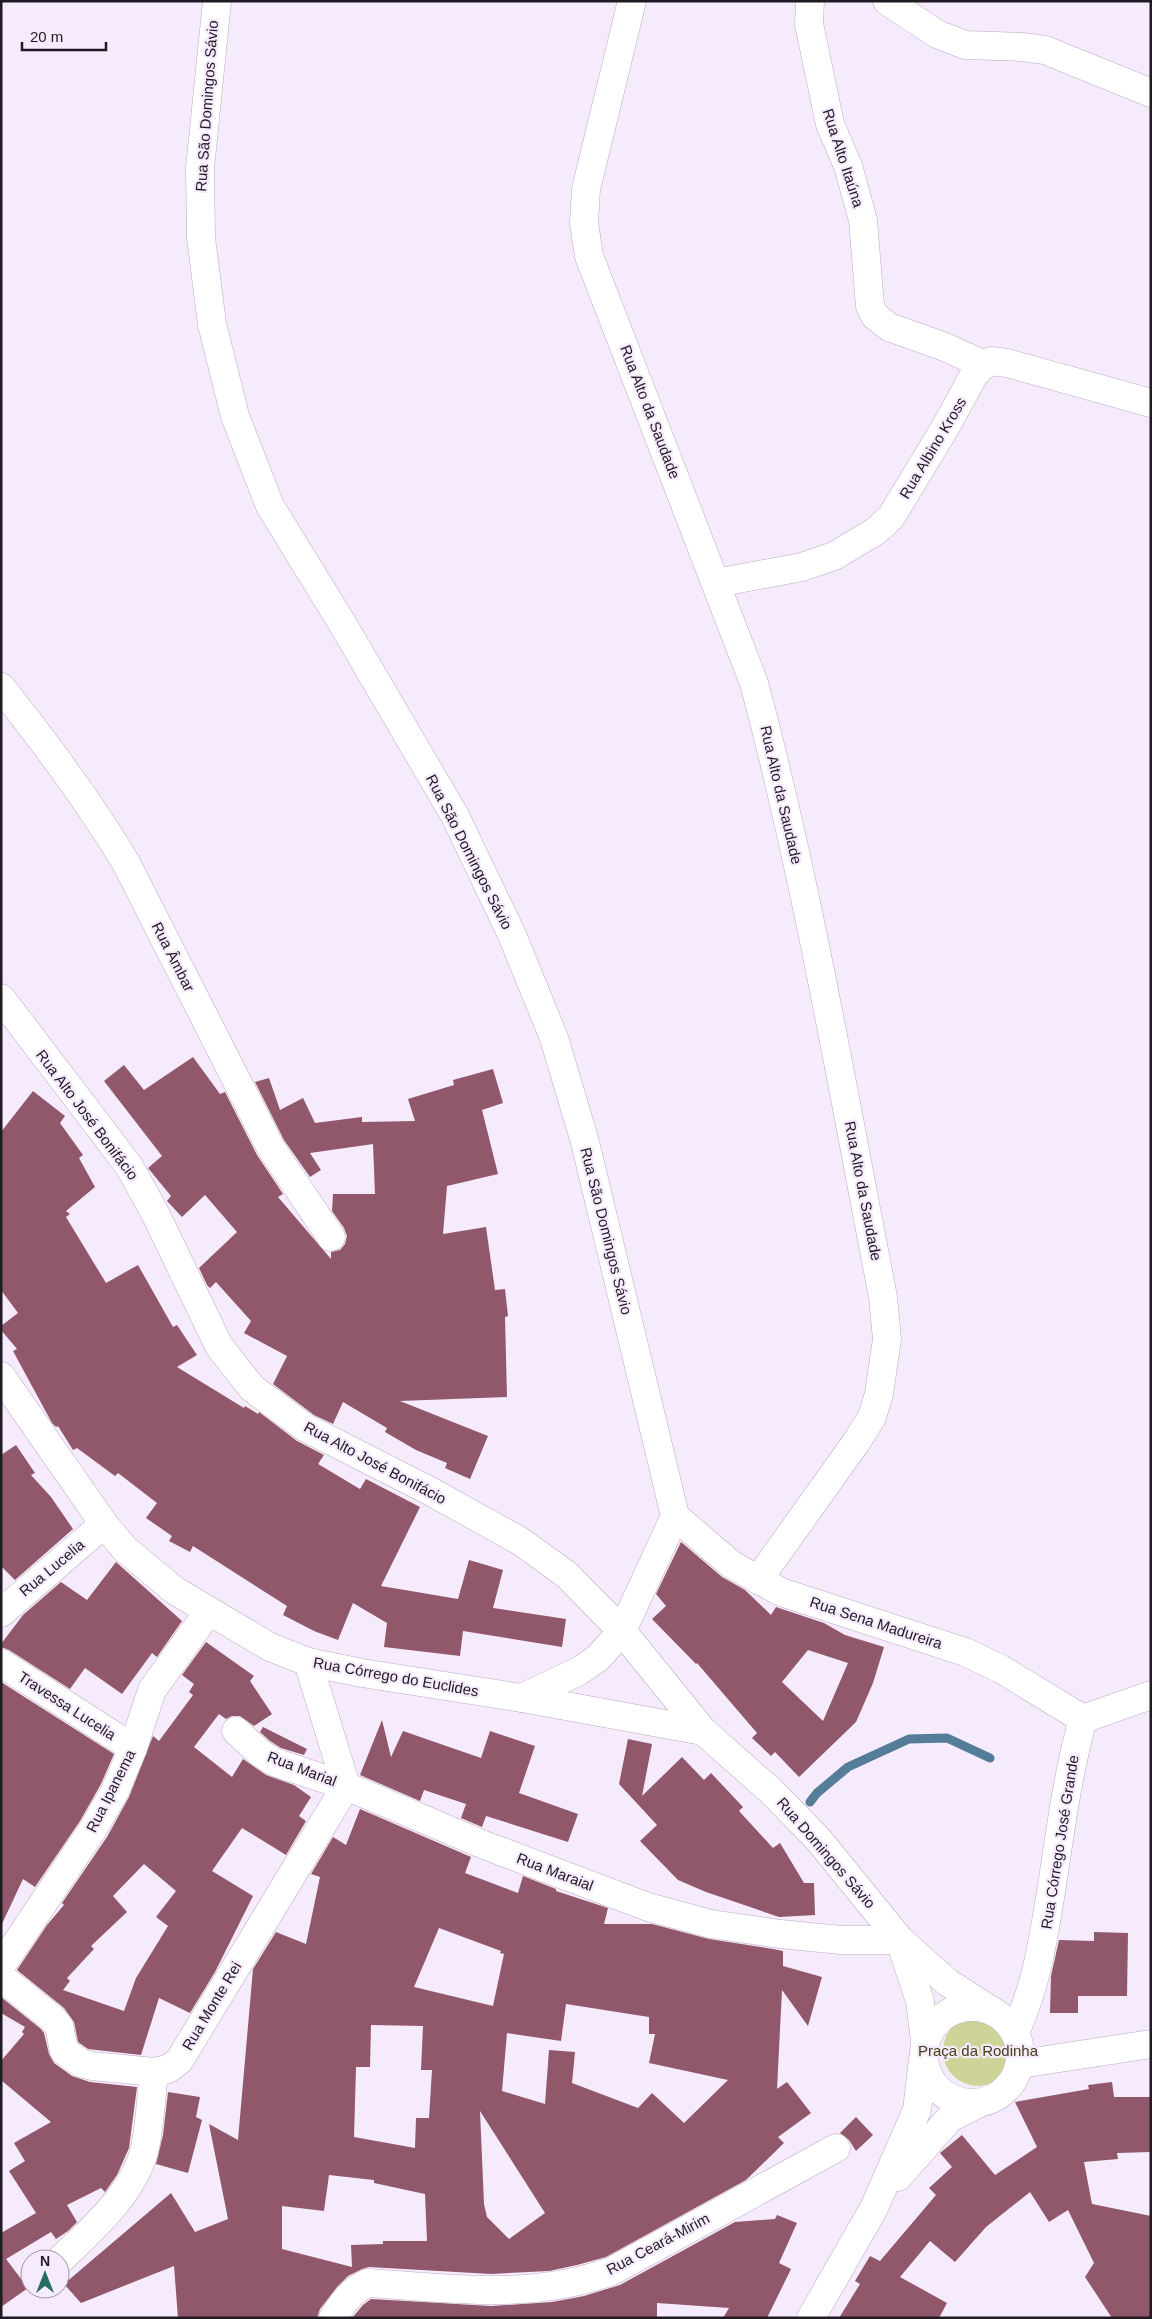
<svg xmlns="http://www.w3.org/2000/svg" width="1152" height="2319" viewBox="0 0 1152 2319" font-family="Helvetica,sans-serif">
	<style>
		.green { fill: #ced498 }
		.lines { fill: none; stroke-linecap: round; stroke-linejoin: round }
		.stream { stroke: #557d98; stroke-width: 9 }
		.building { fill: #91576a; fill-rule: evenodd }
		.street-casing { stroke: #baacc3; stroke-width: 29 }
		.secondary-casing { stroke: #baacc3; stroke-width: 29 }
		.street { stroke: #fff; stroke-width: 28 }
		.secondary { stroke: #fff; stroke-width: 28 }
		.labels { text-anchor: middle; stroke-width: 4.5; stroke-linejoin: round; paint-order: stroke }
		.street-label { font-size: 15px; fill: #201b23; stroke: #f6eafd }
		.park-label { font-size: 15px; fill: #3f4215; stroke: #f6eafd }
	</style>
	<rect width="100%" height="100%" fill="#f6eafd"/>
	<!-- green -->
	<circle class="green" cx="978" cy="2051" r="35"/>
	<g class="lines">
		<!-- stream -->
		<path class="stream" d="M 810,1802 L 817,1793 L 848,1767 L 909,1739 L 947,1738 L 990,1758"/>
	</g>
	<!-- building -->
	<g class="building">
		<path d="M 193,1057 L 220,1094 L 225,1092 L 257,1155 L 283,1194 L 278,1197 L 331,1259 L 331,1252 L 340,1250 L 345,1244 L 347,1236 L 344,1228 L 332,1211 L 333,1194 L 375,1194 L 373,1144 L 310,1153 L 321,1170 L 310,1177 L 284,1140 L 255,1082 L 269,1078 L 280,1110 L 303,1098 L 315,1123 L 362,1117 L 362,1122 L 415,1121 L 408,1099 L 454,1085 L 453,1080 L 493,1069 L 503,1103 L 482,1110 L 498,1174 L 447,1186 L 443,1234 L 486,1227 L 495,1290 L 505,1289 L 508,1316 L 505,1317 L 507,1397 L 400,1401 L 488,1436 L 470,1479 L 445,1468 L 447,1463 L 416,1450 L 385,1432 L 387,1428 L 343,1402 L 333,1424 L 314,1415 L 273,1384 L 287,1356 L 244,1333 L 251,1321 L 216,1282 L 210,1288 L 207,1285 L 199,1268 L 237,1232 L 205,1195 L 182,1217 L 167,1201 L 171,1196 L 148,1168 L 162,1156 L 104,1081 L 124,1065 L 144,1090 Z"/>
		<path d="M 33,1091 L 65,1116 L 60,1123 L 83,1155 L 79,1158 L 95,1187 L 66,1211 L 70,1214 L 66,1217 L 106,1283 L 138,1265 L 173,1327 L 177,1325 L 197,1355 L 177,1367 L 244,1408 L 245,1406 L 258,1414 L 259,1412 L 297,1441 L 324,1455 L 318,1464 L 360,1489 L 366,1479 L 420,1507 L 381,1586 L 458,1599 L 469,1560 L 503,1570 L 493,1608 L 566,1619 L 562,1647 L 463,1631 L 460,1656 L 384,1647 L 387,1623 L 353,1603 L 338,1640 L 314,1631 L 283,1615 L 287,1606 L 193,1546 L 190,1552 L 169,1541 L 172,1536 L 146,1518 L 157,1503 L 118,1473 L 115,1476 L 77,1448 L 73,1450 L 58,1426 L 56,1427 L 52,1423 L 13,1351 L 17,1349 L 1,1330 L 1,1326 L 18,1313 L 1,1290 L 1,1132 Z"/>
		<path d="M 16,1445 L 35,1473 L 31,1475 L 51,1497 L 73,1529 L 15,1580 L 1,1566 L 1,1455 Z"/>
		<path d="M 681,1542 L 722,1577 L 745,1590 L 771,1615 L 776,1607 L 824,1623 L 845,1635 L 884,1647 L 873,1683 L 856,1722 L 799,1777 L 775,1752 L 771,1756 L 752,1738 L 757,1733 L 697,1663 L 696,1664 L 652,1619 L 666,1606 L 656,1594 ZM 808,1650 L 848,1663 L 823,1721 L 782,1682 Z"/>
		<path d="M 116,1562 L 182,1621 L 157,1657 L 152,1653 L 122,1694 L 85,1668 L 70,1689 L 9,1650 L 1,1647 L 1,1644 L 23,1615 L 61,1582 L 87,1600 Z"/>
		<path d="M 206,1642 L 254,1676 L 250,1681 L 272,1714 L 254,1726 L 240,1716 L 232,1716 L 226,1719 L 219,1714 L 194,1747 L 232,1777 L 243,1759 L 266,1775 L 294,1785 L 311,1797 L 299,1816 L 306,1821 L 286,1855 L 242,1828 L 212,1871 L 253,1896 L 215,1972 L 190,2013 L 159,1998 L 141,2055 L 88,2049 L 78,2042 L 74,2022 L 64,2008 L 17,1970 L 47,1925 L 64,1905 L 62,1903 L 107,1837 L 129,1797 L 153,1736 L 159,1741 L 193,1695 L 189,1692 L 194,1684 L 182,1675 ZM 144,1864 L 176,1891 L 156,1917 L 168,1926 L 136,1978 L 124,2011 L 63,1990 L 70,1981 L 67,1978 L 94,1949 L 91,1946 L 127,1912 L 113,1896 Z"/>
		<path d="M 1,1682 L 114,1754 L 101,1784 L 80,1821 L 35,1887 L 23,1879 L 1,1926 Z"/>
		<path d="M 382,1720 L 391,1757 L 403,1731 L 481,1758 L 490,1731 L 535,1746 L 519,1793 L 578,1814 L 568,1842 L 486,1816 L 482,1827 L 461,1818 L 466,1804 L 424,1790 L 420,1801 L 360,1775 Z"/>
		<path d="M 263,1727 L 307,1749 L 304,1755 L 281,1748 L 270,1741 L 260,1732 Z"/>
		<path d="M 628,1739 L 652,1744 L 642,1796 L 682,1757 L 704,1780 L 711,1773 L 743,1807 L 739,1811 L 773,1848 L 780,1843 L 804,1883 L 814,1883 L 815,1915 L 779,1917 L 706,1892 L 678,1880 L 640,1841 L 657,1825 L 619,1784 Z"/>
		<path d="M 360,1809 L 471,1857 L 465,1873 L 518,1893 L 523,1876 L 556,1889 L 556,1891 L 608,1908 L 604,1924 L 652,1924 L 709,1939 L 773,1949 L 783,1951 L 783,1966 L 822,1977 L 808,2026 L 782,1990 L 777,2089 L 787,2082 L 811,2113 L 778,2137 L 784,2143 L 746,2180 L 606,2257 L 577,2265 L 549,2271 L 491,2274 L 369,2267 L 362,2269 L 348,2276 L 337,2287 L 320,2309 L 317,2318 L 178,2318 L 174,2266 L 81,2303 L 64,2284 L 171,2193 L 195,2232 L 228,2219 L 209,2124 L 238,2140 L 253,1969 L 276,1932 L 306,1944 L 320,1877 L 311,1874 L 333,1837 L 346,1845 ZM 439,1928 L 501,1951 L 500,1953 L 504,1954 L 493,2006 L 414,1987 ZM 566,2004 L 649,2017 L 649,2034 L 655,2034 L 649,2063 L 728,2080 L 684,2123 L 652,2093 L 638,2108 L 572,2083 L 575,2052 L 549,2050 L 545,2104 L 502,2091 L 507,2033 L 561,2041 ZM 371,2025 L 423,2026 L 421,2070 L 432,2070 L 429,2118 L 416,2118 L 415,2148 L 354,2137 L 356,2067 L 370,2067 ZM 480,2111 L 545,2213 L 509,2239 L 487,2217 L 484,2204 ZM 329,2175 L 374,2180 L 374,2183 L 425,2194 L 427,2241 L 383,2241 L 383,2244 L 351,2245 L 352,2267 L 282,2249 L 282,2206 L 324,2211 Z"/>
		<path d="M 1094,1932 L 1128,1933 L 1127,1996 L 1078,1996 L 1078,2013 L 1050,2013 L 1051,1976 L 1059,1940 L 1094,1941 Z"/>
		<path d="M 1,1997 L 41,2029 L 44,2033 L 49,2054 L 54,2063 L 72,2076 L 90,2082 L 137,2087 L 129,2148 L 117,2175 L 105,2192 L 101,2188 L 67,2205 L 77,2222 L 68,2231 L 56,2239 L 51,2232 L 6,2259 L 28,2288 L 1,2307 L 1,2233 L 36,2213 L 9,2171 L 25,2161 L 14,2143 L 51,2122 L 1,2080 L 1,2061 L 24,2034 L 22,2032 L 25,2027 L 1,2013 Z"/>
		<path d="M 1112,2082 L 1114,2097 L 1150,2097 L 1151,2152 L 1117,2153 L 1118,2159 L 1084,2162 L 1092,2204 L 1151,2216 L 1151,2318 L 1112,2318 L 1085,2277 L 1094,2263 L 1068,2210 L 1049,2222 L 1030,2192 L 986,2227 L 955,2262 L 930,2241 L 900,2277 L 947,2303 L 939,2318 L 839,2318 L 860,2284 L 855,2281 L 870,2256 L 880,2261 L 936,2195 L 929,2188 L 952,2167 L 940,2153 L 962,2135 L 995,2175 L 1037,2147 L 1015,2102 L 1089,2089 L 1088,2085 Z"/>
		<path d="M 168,2092 L 200,2097 L 196,2117 L 202,2120 L 188,2173 L 156,2164 L 163,2135 Z"/>
		<path d="M 856,2117 L 873,2135 L 856,2151 L 849,2140 L 840,2133 Z"/>
		<path d="M 777,2215 L 797,2223 L 779,2263 L 791,2269 L 767,2318 L 723,2318 L 729,2308 L 657,2303 L 657,2318 L 352,2318 L 363,2305 L 371,2299 L 491,2306 L 552,2302 L 584,2296 L 620,2285 L 735,2222 L 775,2219 Z"/>
	</g>
	<g class="lines">
		<!-- street casing -->
		<g class="street-casing">
			<g id="street">
				<path d="M 217,1 L 200,168 L 201,238 L 212,324 L 235,416 L 270,506 L 342,623 L 455,816 L 512,935 L 554,1038 L 585,1142 L 675,1516 L 622,1631"/>
				<path d="M 632,1 L 586,189 L 584,223 L 589,256 L 754,683 C 808,885 843,1092 883,1297 L 887,1339 L 879,1394 L 872,1417 L 857,1441 L 758,1580"/>
				<path d="M 810,1 L 809,24 L 830,124 L 848,166 L 863,220 L 870,306 L 875,316 L 889,327 L 945,347 L 984,365"/>
				<path d="M 887,1 L 937,34 L 965,45 L 1022,47 L 1045,50 L 1151,93"/>
				<path d="M 716,583 L 802,567 L 834,556 L 876,531 L 891,517 L 945,428 L 974,375 L 984,365 L 991,361 L 1007,363 L 1151,403"/>
				<path d="M 1,687 C 46,744 89,801 126,863 L 271,1148 L 331,1237"/>
				<path d="M 675,1516 L 732,1565 L 781,1592 L 965,1652 L 1001,1669 L 1083,1719"/>
				<path d="M 1,1613 L 104,1524"/>
				<path d="M 308,1662 L 346,1786"/>
				<path d="M 1,1663 L 133,1748"/>
				<path d="M 1083,1719 L 1151,1695"/>
				<path d="M 236,1731 L 260,1753 L 274,1762 L 346,1786 L 484,1845 L 648,1907 L 711,1924 L 780,1934 L 841,1940 L 900,1940"/>
				<path d="M 1,1966 L 93,1829 L 115,1791 L 133,1748 L 152,1690 L 209,1611"/>
				<path d="M 1,1977 L 52,2018 L 59,2026 L 64,2051 L 81,2063 L 92,2066 L 154,2072 L 168,2069 L 179,2061 L 346,1786"/>
				<path d="M 1015,2033 C 1037,1983 1042,1945 1051,1892 C 1060,1834 1067,1776 1083,1719"/>
				<path d="M 60,2260 C 91,2230 132,2195 144,2152 C 150,2127 151,2098 154,2072"/>
				<path d="M 333,2318 C 343,2303 351,2290 368,2283 C 453,2288 529,2301 612,2271 L 836,2148"/>
			</g>
		</g>
		<!-- secondary casing -->
		<g class="secondary-casing">
			<g id="secondary">
				<path d="M 1,998 L 129,1166 L 156,1215 L 219,1346 L 252,1388 L 306,1428 L 428,1490 L 520,1541 L 567,1575 L 622,1631 L 703,1731 L 771,1791 L 818,1839 L 900,1940 L 947,1982 L 992,2011"/>
				<path d="M 1,1376 L 104,1524 L 125,1549 L 174,1590 L 270,1647 L 308,1662 L 362,1673 L 522,1698 L 703,1731"/>
				<path d="M 522,1698 L 579,1671 L 598,1658 L 622,1631"/>
				<path d="M 901,1944 L 920,2001 L 925,2041"/>
				<circle cx="972" cy="2055" r="48"/>
				<path d="M 1020,2064 L 1151,2044"/>
				<path d="M 898,2177 L 950,2118 L 979,2103"/>
				<path d="M 811,2318 L 874,2208 L 909,2128 L 917,2110 L 923,2060"/>
			</g>
		</g>
		<!-- street -->
		<use href="#street" class="street"/>
		<!-- secondary -->
		<use href="#secondary" class="secondary"/>
	</g>
	<g class="labels">
		<!-- street labels -->
		<g class="street-label">
			<text transform="translate(207 106) rotate(-86)" y="5">Rua São Domingos Sávio</text>
			<text transform="translate(843 158) rotate(72)" y="5">Rua Alto Itaúna</text>
			<text transform="translate(650 412) rotate(69)" y="5">Rua Alto da Saudade</text>
			<text transform="translate(933 448) rotate(-59)" y="5">Rua Albino Kross</text>
			<text transform="translate(781 795) rotate(77)" y="5">Rua Alto da Saudade</text>
			<text transform="translate(469 852) rotate(63)" y="5">Rua São Domingos Sávio</text>
			<text transform="translate(173 957) rotate(63)" y="5">Rua Âmbar</text>
			<text transform="translate(87 1115) rotate(53)" y="5">Rua Alto José Bonifácio</text>
			<text transform="translate(863 1191) rotate(79)" y="5">Rua Alto da Saudade</text>
			<text transform="translate(606 1231) rotate(76)" y="5">Rua São Domingos Sávio</text>
			<text transform="translate(375 1463) rotate(28)" y="5">Rua Alto José Bonifácio</text>
			<text transform="translate(52 1568) rotate(-40)" y="5">Rua Lucelia</text>
			<text transform="translate(876 1623) rotate(18)" y="5">Rua Sena Madureira</text>
			<text transform="translate(396 1677) rotate(10)" y="5">Rua Córrego do Euclides</text>
			<text transform="translate(67 1706) rotate(33)" y="5">Travessa Lucelia</text>
			<text transform="translate(302 1769) rotate(21)" y="5">Rua Marial</text>
			<text transform="translate(111 1791) rotate(-63)" y="5">Rua Ipanema</text>
			<text transform="translate(1060 1842) rotate(-81)" y="5">Rua Córrego José Grande</text>
			<text transform="translate(826 1853) rotate(49)" y="5">Rua Domingos Sávio</text>
			<text transform="translate(555 1872) rotate(21)" y="5">Rua Maraial</text>
			<text transform="translate(212 2006) rotate(-59)" y="5">Rua Monte Rei</text>
			<text transform="translate(658 2244) rotate(-28)" y="5">Rua Ceará-Mirim</text>
		</g>
		<!-- park labels -->
		<g class="park-label">
			<text x="978" y="2056">Praça da Rodinha</text>
		</g>
	</g>
	<!-- border -->
	<rect width="1152" height="2319" fill="none" stroke="#201b23" stroke-width="5"/>
	<!-- north arrow -->
	<g transform="translate(45 2274)"><circle r="24" fill="#f6eafd" stroke="#a097a6"/>
	<path d="M0-4L9 19L0 12L-9 19Z" fill="#256e67"/>
	<text y="-8" font-size="14" font-weight="bold" text-anchor="middle" fill="#201b23">N</text>
	</g>
	<!-- scale -->
	<path d="M22 42v8h84v-8" fill="none" stroke="#201b23" stroke-width="2.5"/>
	<text x="30" y="42" font-size="15" fill="#201b23" stroke="#f6eafd" stroke-width="4" paint-order="stroke">20 m</text>
</svg>
